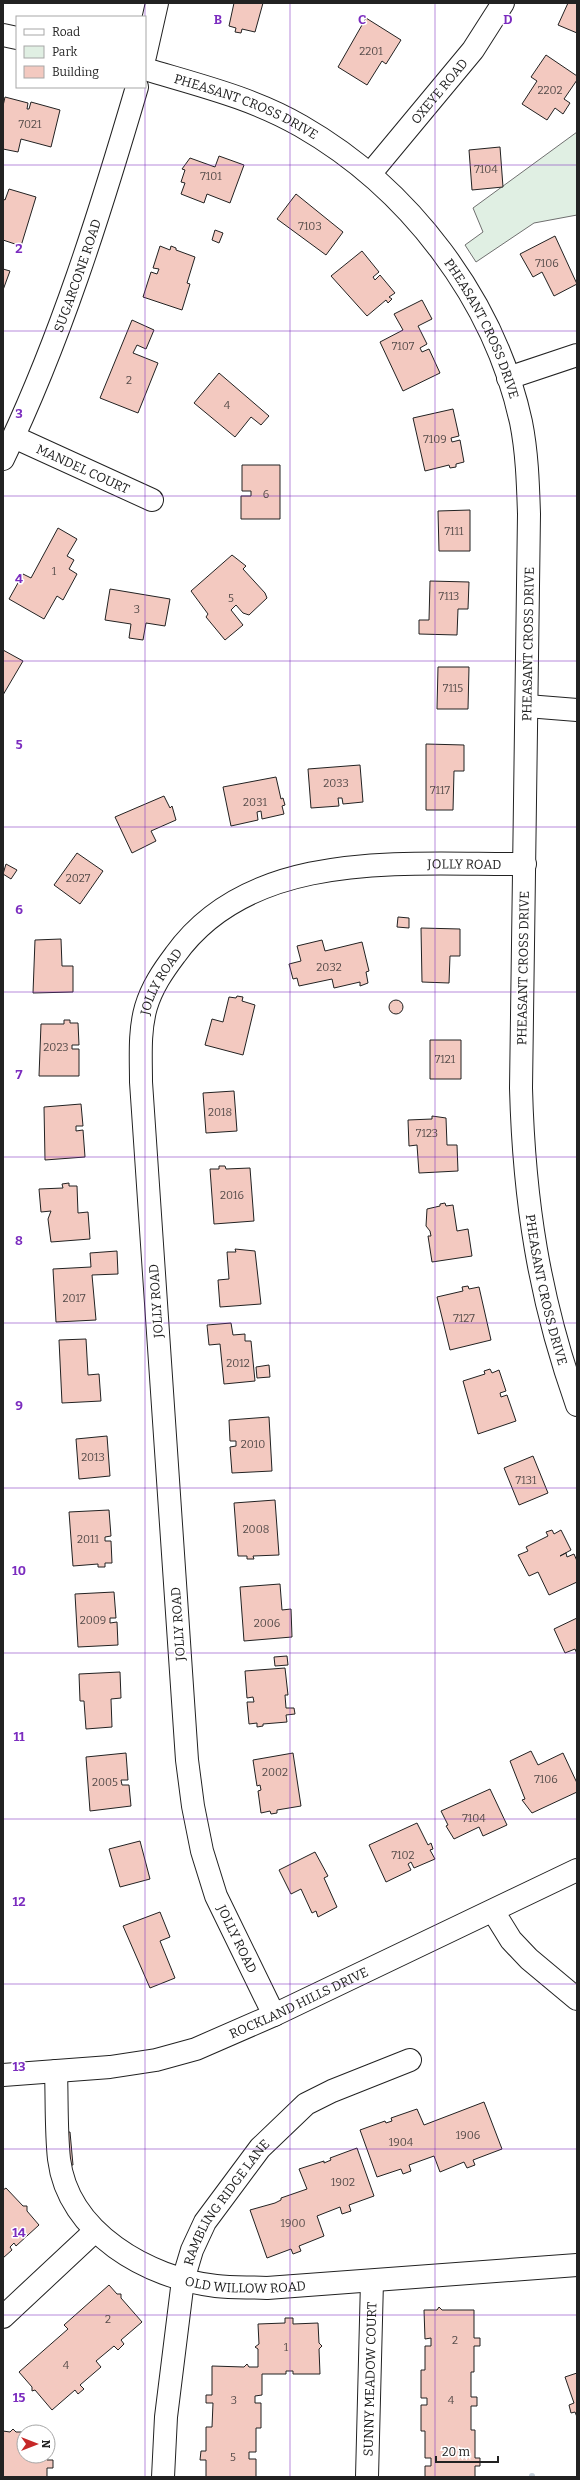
<svg xmlns="http://www.w3.org/2000/svg" width="580" height="2480" font-family="Bitter,serif">
  <style>
    .green { fill: #e0efe3; stroke: #6f6f6f }
    .lines { fill: none; stroke-linecap: round; stroke-linejoin: round }
    .stream { stroke: #c7d3dd; stroke-width: 6 }
    .building { fill: #f3c9c0; stroke: #222 }
    .minor-casing { stroke: #222; stroke-width: 24 }
    .minor { stroke: #fff; stroke-width: 22 }
    .grid { fill: none; stroke: #7b2cbf; stroke-width: 1; stroke-opacity: 0.55 }
    .labels { text-anchor: middle; dominant-baseline: central; stroke-width: 3; stroke-linejoin: round; paint-order: stroke }
    .number-label { font-size: 11px; fill: #564c4a }
    .street-label { font-size: 13px; fill: #222; stroke: #fff }
    .grid-label { font-size: 13px; text-anchor: middle; font-weight: bold; fill: #7b2cbf; stroke: #fff; stroke-width: 3; stroke-linejoin: round; paint-order: stroke }
  </style>
  <rect width="100%" height="100%" fill="#fff"/>
  <path class="green" d="M577,132V215L534,223L476,262L465,245L483,232L473,208Z"/>
  <g class="lines">
    <path class="stream" d="M532,2476V2477"/>
  </g>
  <path class="building" d="M234,3H263L255,32L242,29L241,33L235,32L236,28L229,26Z
    M568,3H577V33L558,25Z
    M366,18L401,40L386,64L382,61L367,85L338,67Z
    M546,55L577,76V80L564,99L570,103L563,114L555,108L547,120L522,104L537,81L531,77Z
    M5,97L28,103L27,109H29L31,102L60,110L51,147L21,139L18,152L3,149V106Z
    M500,147L503,187L472,190L469,150Z
    M219,156L244,165L230,203L207,194L204,203L181,194L185,183L181,182L185,170L182,169L190,158L215,167Z
    M9,189L36,197L21,246L3,240V199L5,200Z
    M296,194L343,232L326,255L277,219Z
    M215,230L223,233L219,243L212,240Z
    M555,236L577,284L554,296L542,272L533,277L520,254Z
    M160,246L170,250L171,246L176,248V250L195,257L187,283L190,284L182,310L143,297L151,272L157,274L159,269L153,268Z
    M362,251L379,272L373,277L375,280L380,275L395,293L389,297L392,299L388,303L386,300L367,316L331,276Z
    M3,269L10,271L3,290Z
    M422,300L432,319L418,326L427,344L420,348L422,352L429,349L440,373L403,391L380,342L403,330L394,314Z
    M132,320L154,330L146,349L137,345L133,353L158,363L138,413L100,398Z
    M219,373L269,416L261,425L251,417L235,437L194,403Z
    M453,409L459,436L451,438L452,442L460,440L464,462L456,464V467L450,468L449,465L425,471L413,418Z
    M242,465H280V519H241V496H251V491H242Z
    M470,510V551H439L438,511Z
    M58,528L77,539L67,556L74,560L69,569L77,574L63,600L57,596L44,619L9,599L23,574L31,578Z
    M232,555L246,566L243,569L265,593L267,598L249,615L243,613L236,605L231,610L243,625L225,640L206,617L208,614L191,591Z
    M430,581L469,582L468,609H458L457,635L419,634V620H429Z
    M110,589L170,599L165,626L146,623L143,640L129,638L131,624L105,620Z
    M3,650L23,661L3,695Z
    M438,667H469L468,709H437Z
    M426,744L464,745V771H454L453,810H426Z
    M360,765L363,802L343,804L342,798H338L339,806L311,808L308,769Z
    M276,777L281,799L283,798L285,805L282,806L284,814L262,819L261,811L257,812L258,820L231,826L223,787Z
    M164,796L170,808L172,806L176,820L151,831L156,841L132,853L115,817Z
    M77,853L103,871L80,904L54,885Z
    M6,864L17,870L11,879L3,874Z
    M398,917L409,918V928L397,927Z
    M421,928L460,929V956H450L449,983L422,982Z
    M61,939L62,966H73V992L33,993L35,940Z
    M322,940L325,951L362,942L369,971L366,972L368,983L360,986V982L334,988L332,979L299,986L297,978L293,979L289,964L301,961L297,946Z
    M237,996L243,997L242,1001L255,1005L243,1055L205,1045L212,1019L223,1022L229,997L236,998Z
    M389 1007a7 7 0 1 1 14 0a7 7 0 1 1-14 0Z
    M64,1020H70V1023H78L79,1045H72V1049H79V1076H39L41,1024H64Z
    M430,1040H461V1079H430Z
    M234,1091L237,1131L206,1133L203,1093Z
    M81,1104L83,1126H76V1131L83,1130L85,1157L45,1160L44,1107Z
    M432,1116L446,1118L447,1145H457L458,1171L419,1173L417,1145L409,1146L408,1120L432,1119Z
    M219,1166H225L226,1169L250,1168L254,1221L214,1224L210,1169H219Z
    M69,1183V1186H77L78,1213L88,1212L90,1239L51,1242L48,1219L51,1211L41,1212L39,1189L63,1188L62,1184Z
    M445,1203L446,1206L453,1205L457,1231L468,1229L472,1256L432,1262L428,1236H431L430,1231L426,1226L427,1209L440,1206V1204Z
    M235,1249L255,1251L261,1304L220,1307L218,1280L229,1279L227,1252H236Z
    M117,1251L118,1274L92,1275L96,1320L56,1322L53,1269L91,1267L90,1253Z
    M468,1286L469,1289L479,1287L491,1340L450,1350L437,1297L463,1291L462,1287Z
    M231,1323L233,1335L245,1334V1341H251L255,1381L224,1384L220,1344L209,1345L207,1325Z
    M86,1339L88,1375L99,1374L101,1401L62,1403L59,1340Z
    M269,1365L270,1377L257,1378L256,1367Z
    M490,1369L492,1373L499,1370L506,1391L500,1393L501,1397L507,1395L516,1421L478,1434L463,1381L485,1374L484,1371Z
    M269,1417L272,1471L232,1473L230,1447L236,1446V1441H230L229,1420Z
    M107,1436L110,1476L79,1479L76,1439Z
    M533,1456L548,1493L519,1505L504,1468Z
    M275,1500L279,1555L253,1556L254,1559H247V1556H238L234,1503Z
    M109,1510L111,1536L105,1537V1541H111L112,1563H105V1567H98V1564L73,1566L69,1512Z
    M552,1530L554,1534L561,1530L571,1550L560,1556L566,1553L567,1557L574,1554L577,1561V1582L549,1595L538,1572L529,1576L518,1555L528,1551L526,1547L548,1536L546,1532Z
    M280,1584L282,1610L291,1609L292,1637L244,1641L240,1587Z
    M114,1592L116,1618H110V1623L117,1622L118,1645L78,1647L75,1594Z
    M577,1618V1654L575,1649L565,1653L554,1629Z
    M287,1656L288,1665L275,1666L274,1657Z
    M285,1668L288,1695H285L286,1708H294L295,1714L286,1715L287,1722L263,1724V1726L257,1727V1723L249,1724L247,1702H254L253,1697L247,1698L245,1671Z
    M120,1672L121,1698L111,1699L112,1727L86,1729L84,1701H80L79,1674Z
    M531,1751L538,1765L563,1753L577,1783V1792L532,1813L522,1800L525,1799L510,1761Z
    M126,1753L128,1780H121L122,1785H129L131,1806L90,1811L86,1757Z
    M293,1753L301,1806L277,1810V1813L271,1814L270,1811L261,1813L258,1791L261,1790L260,1785L257,1786L253,1760Z
    M490,1789L507,1825L483,1836L479,1827L454,1839L446,1826L448,1825L441,1811Z
    M417,1823L428,1845L431,1843L433,1849L430,1850L435,1859L414,1868L411,1862L408,1864L411,1870L386,1882L369,1845Z
    M140,1841L150,1879L120,1887L109,1849Z
    M315,1852L328,1876L324,1878L337,1907L318,1917L316,1911L312,1913L301,1889L291,1894L279,1870Z
    M160,1912L170,1937L160,1941L175,1978L150,1988L123,1926Z
    M484,2102L502,2149L473,2160L475,2165L467,2168L464,2162L440,2172L434,2156L409,2165L411,2171L403,2174L401,2169L377,2177L360,2130L385,2121L386,2123L392,2121L391,2118L417,2109L424,2125Z
    M70,2132L73,2165L63,2166L59,2133Z
    M357,2148L374,2196L349,2205L351,2211L342,2214L340,2207L317,2216L324,2236L299,2246L301,2251L293,2254L291,2249L267,2258L250,2210L275,2203L281,2200V2198L307,2189L299,2169L324,2161V2163L331,2160L330,2158Z
    M6,2188L23,2206H27V2211L39,2225L16,2246L14,2243L10,2247L12,2250L3,2258V2190Z
    M109,2285L117,2294H121V2298L142,2322L121,2340L124,2344L118,2350L114,2346L96,2361L101,2367L80,2385L84,2389L78,2394L75,2390L52,2410L35,2390L32,2391V2387L19,2372L68,2329L64,2325Z
    M439,2307L442,2310H474V2338H480V2346H474V2372H471V2397H477V2406H471V2430H475V2458H480V2466H475V2477H425V2466H431V2458H425V2431H421V2405H427V2398H421V2370H425V2346H431V2338L425,2339L424,2310H437Z
    M285,2318H293V2324L318,2323L319,2343L322,2346L319,2349L320,2374H293V2371H286V2374H262V2395L255,2396V2403H261V2428H256V2452H249V2459H256V2477H206V2460H200L201,2451H206V2427H212L213,2403H206V2395H212V2366L244,2367L247,2364L249,2367H258V2349L255,2347L259,2344L258,2324L285,2323Z
    M577,2373V2417L575,2412L571,2413L569,2405L574,2403L565,2377Z
    M13,2429L16,2432H24V2456H47V2460H53V2468H47V2477H3V2431L10,2432Z"/>
  <g class="lines">
    <g class="minor-casing">
      <g id="minor">
        <path d="M3,35L17,38"/>
        <path d="M145,56L157,3"/>
        <path id="s1" d="M145,69C198,85 253,98 301,126C409,188 494,299 521,422C527,452 528,483 529,514L521,1088C524,1201 539,1298 577,1405"/>
        <path id="s2" d="M370,174L473,50L503,3"/>
        <path d="M508,378L577,355"/>
        <path id="s3" d="M14,437L152,500"/>
        <path id="s4" d="M3,459C60,341 100,213 137,87"/>
        <path d="M527,706L577,710"/>
        <path d="M493,1911L511,1940L529,1959L577,1999"/>
        <path id="s5" d="M274,2015L216,1896L202,1851L193,1806L187,1760L141,1082C141,1058 139,1031 146,1007C152,987 163,971 175,955C252,847 408,865 525,864"/>
        <path id="s6" d="M56,2071C57,2100 56,2131 59,2159C68,2233 148,2278 216,2286C233,2288 250,2287 267,2288L577,2265"/>
        <path id="s7" d="M3,2075L110,2067L156,2060L196,2049L274,2015L577,1870"/>
        <path d="M3,2317L95,2231"/>
        <path id="s8" d="M163,2477L166,2417L183,2280L192,2250L205,2222L260,2148L306,2104L332,2091L410,2060"/>
        <path id="s9" d="M367,2477L372,2281"/>
      </g>
    </g>
    <use href="#minor" class="minor"/>
  </g>
  <path class="grid" d="M145,3V17M290,3V2477M435,3V2477M145,17V87M145,87V2477M3,165H577M3,331H577M3,496H577M3,661H577M3,827H577M3,992H577M3,1157H577M3,1323H577M3,1488H577M3,1653H577M3,1819H577M3,1984H577M3,2149H577M3,2315H577"/>
  <g class="labels">
    <g class="number-label">
      <text x="371" y="51">2201</text>
      <text x="550" y="90">2202</text>
      <text x="30" y="124">7021</text>
      <text x="486" y="169">7104</text>
      <text x="211" y="176">7101</text>
      <text x="310" y="226">7103</text>
      <text x="547" y="263">7106</text>
      <text x="403" y="346">7107</text>
      <text x="129" y="380">2</text>
      <text x="227" y="405">4</text>
      <text x="435" y="439">7109</text>
      <text x="266" y="494">6</text>
      <text x="454" y="531">7111</text>
      <text x="54" y="571">1</text>
      <text x="449" y="596">7113</text>
      <text x="231" y="598">5</text>
      <text x="137" y="609">3</text>
      <text x="453" y="688">7115</text>
      <text x="336" y="783">2033</text>
      <text x="440" y="790">7117</text>
      <text x="255" y="802">2031</text>
      <text x="78" y="878">2027</text>
      <text x="329" y="967">2032</text>
      <text x="56" y="1047">2023</text>
      <text x="445" y="1059">7121</text>
      <text x="220" y="1112">2018</text>
      <text x="427" y="1133">7123</text>
      <text x="232" y="1195">2016</text>
      <text x="74" y="1298">2017</text>
      <text x="464" y="1318">7127</text>
      <text x="238" y="1363">2012</text>
      <text x="253" y="1444">2010</text>
      <text x="93" y="1457">2013</text>
      <text x="526" y="1480">7131</text>
      <text x="256" y="1529">2008</text>
      <text x="88" y="1539">2011</text>
      <text x="93" y="1620">2009</text>
      <text x="267" y="1623">2006</text>
      <text x="275" y="1772">2002</text>
      <text x="546" y="1779">7106</text>
      <text x="105" y="1782">2005</text>
      <text x="474" y="1818">7104</text>
      <text x="403" y="1855">7102</text>
      <text x="468" y="2135">1906</text>
      <text x="401" y="2142">1904</text>
      <text x="343" y="2182">1902</text>
      <text x="293" y="2223">1900</text>
      <text x="108" y="2319">2</text>
      <text x="455" y="2340">2</text>
      <text x="286" y="2347">1</text>
      <text x="66" y="2365">4</text>
      <text x="234" y="2400">3</text>
      <text x="451" y="2400">4</text>
      <text x="233" y="2457">5</text>
    </g>
    <g class="street-label">
      <text stroke="none"><textPath href="#s2" startOffset="108">OXEYE ROAD</textPath></text>
      <text stroke="none"><textPath href="#s1" startOffset="108">PHEASANT CROSS DRIVE</textPath></text>
      <text stroke="none"><textPath href="#s4" startOffset="198">SUGARCONE ROAD</textPath></text>
      <text stroke="none"><textPath href="#s1" startOffset="444">PHEASANT CROSS DRIVE</textPath></text>
      <text stroke="none"><textPath href="#s3" startOffset="76">MANDEL COURT</textPath></text>
      <text transform="translate(528 644) rotate(-89)">PHEASANT CROSS DRIVE</text>
      <text stroke="none"><textPath href="#s5" startOffset="1403">JOLLY ROAD</textPath></text>
      <text transform="translate(523 968) rotate(-89)">PHEASANT CROSS DRIVE</text>
      <text stroke="none"><textPath href="#s5" startOffset="1056">JOLLY ROAD</textPath></text>
      <text stroke="none"><textPath href="#s1" startOffset="1416">PHEASANT CROSS DRIVE</textPath></text>
      <text transform="translate(156 1301) rotate(-94)">JOLLY ROAD</text>
      <text transform="translate(178 1624) rotate(-94)">JOLLY ROAD</text>
      <text transform="translate(237 1939) rotate(64)">JOLLY ROAD</text>
      <text stroke="none"><textPath href="#s7" startOffset="308">ROCKLAND HILLS DRIVE</textPath></text>
      <text stroke="none"><textPath href="#s8" startOffset="288">RAMBLING RIDGE LANE</textPath></text>
      <text stroke="none"><textPath href="#s6" startOffset="334">OLD WILLOW ROAD</textPath></text>
      <text stroke="none"><textPath href="#s9" startOffset="98">SUNNY MEADOW COURT</textPath></text>
    </g>
  </g>
  <g class="grid-label">
    <text x="218" y="24">B</text>
    <text x="362" y="24">C</text>
    <text x="508" y="24">D</text>
    <text x="19" y="253">2</text>
    <text x="19" y="418">3</text>
    <text x="19" y="583">4</text>
    <text x="19" y="749">5</text>
    <text x="19" y="914">6</text>
    <text x="19" y="1079">7</text>
    <text x="19" y="1245">8</text>
    <text x="19" y="1410">9</text>
    <text x="19" y="1575">10</text>
    <text x="19" y="1741">11</text>
    <text x="19" y="1906">12</text>
    <text x="19" y="2071">13</text>
    <text x="19" y="2237">14</text>
    <text x="19" y="2402">15</text>
  </g>
  <rect width="580" height="2480" fill="none" stroke="#222222" stroke-width="8"/>
  <rect x="16" y="16" width="130" height="72" fill="#ffffff" stroke="#a7a7a7"/>
  <rect x="24" y="29" width="20" height="6" fill="#ffffff" stroke="#a7a7a7"/>
  <text x="52" y="36" font-size="12" fill="#222222">Road</text>
  <rect x="24" y="46" width="20" height="12" fill="#e0efe3" stroke="#a7a7a7"/>
  <text x="52" y="56" font-size="12" fill="#222222">Park</text>
  <rect x="24" y="66" width="20" height="12" fill="#f3c9c0" stroke="#a7a7a7"/>
  <text x="52" y="76" font-size="12" fill="#222222">Building</text>
  <g transform="translate(36 2444) rotate(90)"><circle r="19" fill="#ffffff" stroke="#a7a7a7"/>
  <path d="M0-3L7 15L0 10L-7 15Z" fill="#c62828"/>
  <text y="-6" font-size="11" font-weight="bold" text-anchor="middle" fill="#222222">N</text>
  </g>
  <path d="M436 2456v6h62v-6" fill="none" stroke="#222222" stroke-width="2"/>
  <text x="442" y="2456" font-size="12" fill="#222222" stroke="#ffffff" stroke-width="3" paint-order="stroke">20 m</text>
</svg>
